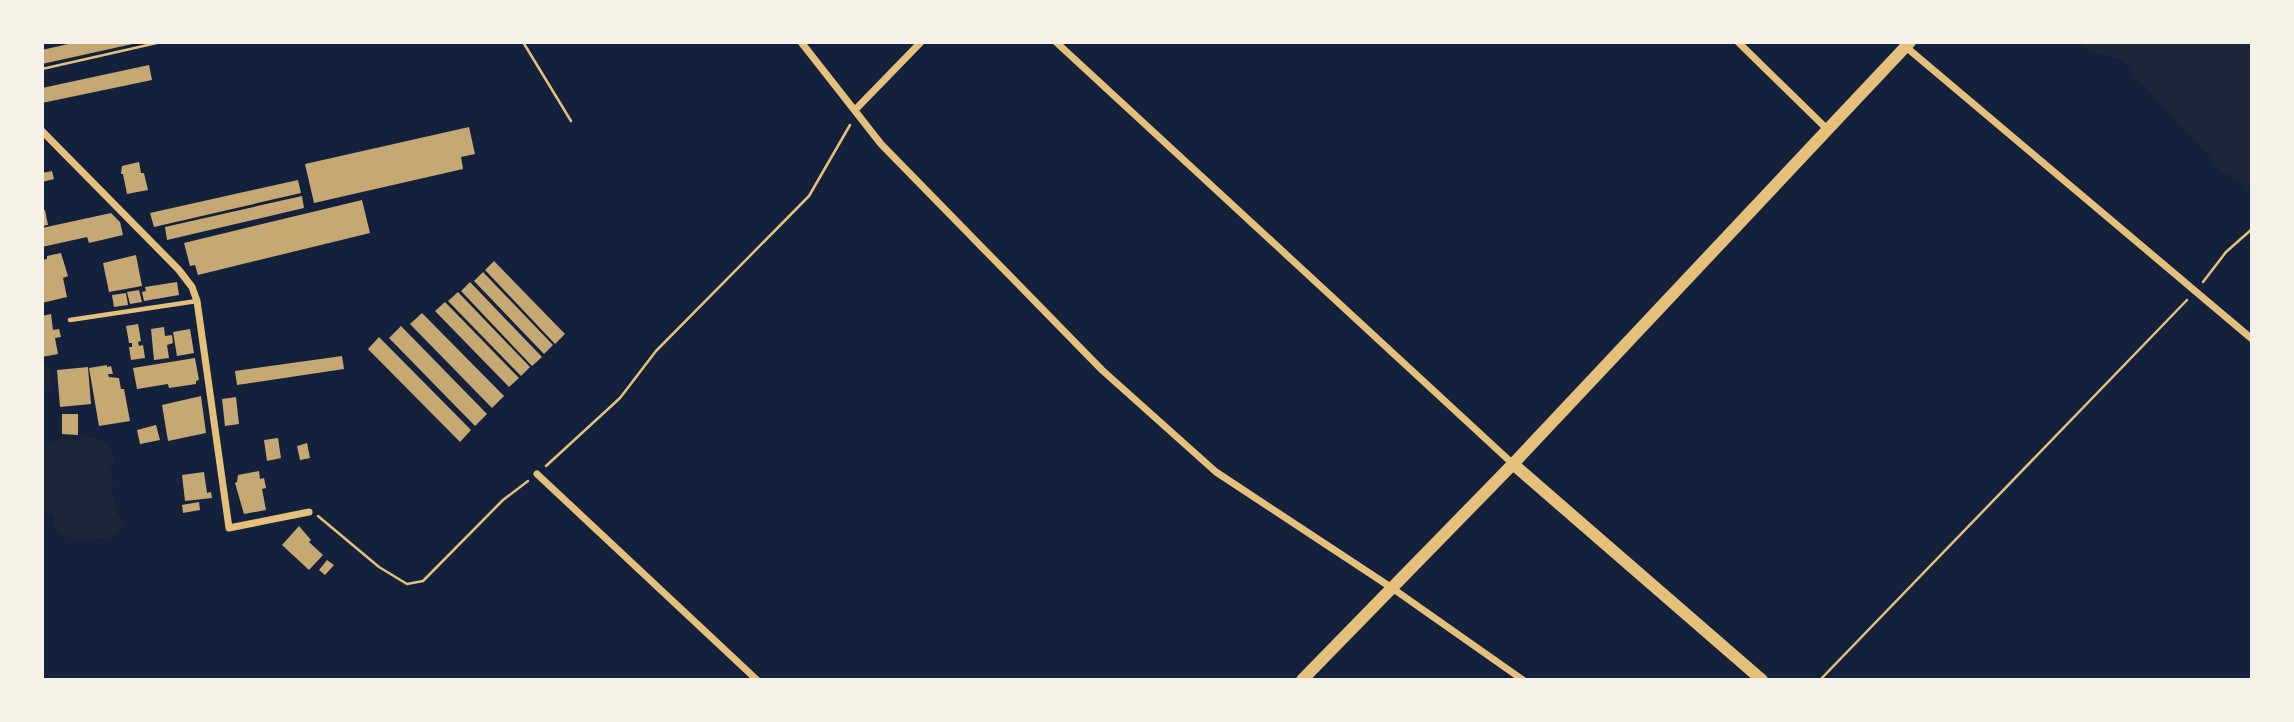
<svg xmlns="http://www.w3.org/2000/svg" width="2294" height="722" font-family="Montserrat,sans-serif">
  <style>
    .green { fill: #1d2539 }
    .building { fill: #c6a872 }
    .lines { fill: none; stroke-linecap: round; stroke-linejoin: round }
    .path { stroke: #e5c07b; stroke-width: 2.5 }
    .service { stroke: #e5c07b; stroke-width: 4.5 }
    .minor { stroke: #e5c07b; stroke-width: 7 }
    .tertiary { stroke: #e5c07b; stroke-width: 12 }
  </style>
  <rect width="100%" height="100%" fill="#14213d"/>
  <path class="green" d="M2076,42H2252V190L2222,171L2120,59L2090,52Z
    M42,362L51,368L50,387L42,394Z
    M42,437L53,442L63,440L77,441L88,437L98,439L108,445L115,459L110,471L113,480L112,495L117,514L125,522L119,532L109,540C97,537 90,541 79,540C71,539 63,535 56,532L53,514H42Z"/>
  <path class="building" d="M77,42H137V43L42,64V50Z
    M149,65L152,80L42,103V88Z
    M469,127L475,154L461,157L463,169L314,203L305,164Z
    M139,162L141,173H144L148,190L127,194L123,174H121L122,166Z
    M52,171L54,179L42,182V173Z
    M298,180L301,193L154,227L150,213Z
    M302,196L304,208L167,240L165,227Z
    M362,200L370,233L198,275L195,265L190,266L184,243Z
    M42,210H45L48,225L42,226Z
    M111,213L120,222L123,235L89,243L87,237L42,247V228Z
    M61,253L68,276L63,278L67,297L42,303V260L47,259V256Z
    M136,255L142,286L109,292L103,263Z
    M494,261L565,334L555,344L485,270Z
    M483,272L553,345L544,354L474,281Z
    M177,282L179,295L144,301L142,292L146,291L145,287Z
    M470,282L542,357L532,366L461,291Z
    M139,290L142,302L130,304L127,292Z
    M458,292L530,367L521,376L448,301Z
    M126,293L128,305L114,307L112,295Z
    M445,302L519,378L509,387L435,311Z
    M422,313L504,396L492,408L410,324Z
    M51,314L53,330L59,329L61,337L55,338L58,354L42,357V316Z
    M138,324L141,341L138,342L139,346L143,345L145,358L131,360L129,347H132V343H129L126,326Z
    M401,326L487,414L475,426L389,338Z
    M164,327L165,336L172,335L173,343L167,345L169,358L154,360L151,329Z
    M190,329L194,353L177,356L173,332Z
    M379,337L471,430L460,442L368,349Z
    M342,356L344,369L237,385L235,371Z
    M195,358L199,380L196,381V384L169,388L168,384L137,389L133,368Z
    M107,365V367L111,366L113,374H108L109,377L119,378L121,389H124L130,421L99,426L89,368Z
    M88,367L91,404L60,407L57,370Z
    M201,396L206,433L168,441L162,405Z
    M236,397L239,424L225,426L222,399Z
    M62,414H78V435L62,434Z
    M156,425L160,440L140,444L137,430Z
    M278,438L281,458L267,461L264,440Z
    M307,443L310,458L300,460L297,446Z
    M259,471L260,479L264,478L266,488L262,489L266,510L244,514L235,483L237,482L238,475Z
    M204,472L207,493L211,492L212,498L185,501L182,475Z
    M199,502L200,510L183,513L182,505Z
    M299,526L311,540L309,542L323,555L309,570L282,545Z
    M327,560L334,565L325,575L319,570Z"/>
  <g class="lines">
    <path class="path" d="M523,42L571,121
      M42,69L161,42
      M2203,282L2226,252L2252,229
      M546,466L620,398L656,351L809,196L850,125
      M318,516L379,567L407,584L423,581L503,500L528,481
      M1820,680L2187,300"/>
    <path class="service" d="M70,320L197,301"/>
    <path class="minor" d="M801,42L881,144L1102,370L1216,472L1392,588L1523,680
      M1056,42L1513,464
      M1738,42L1828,130
      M1906,47L2252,339
      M855,110L921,42
      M42,131L179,270L192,287L197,301L229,528L309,512
      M537,474L757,680"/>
    <path class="tertiary" d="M1513,464L1762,680
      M1302,680L1513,464L1910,42"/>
  </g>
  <rect width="2294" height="722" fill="none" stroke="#f6f1e7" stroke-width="88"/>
</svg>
